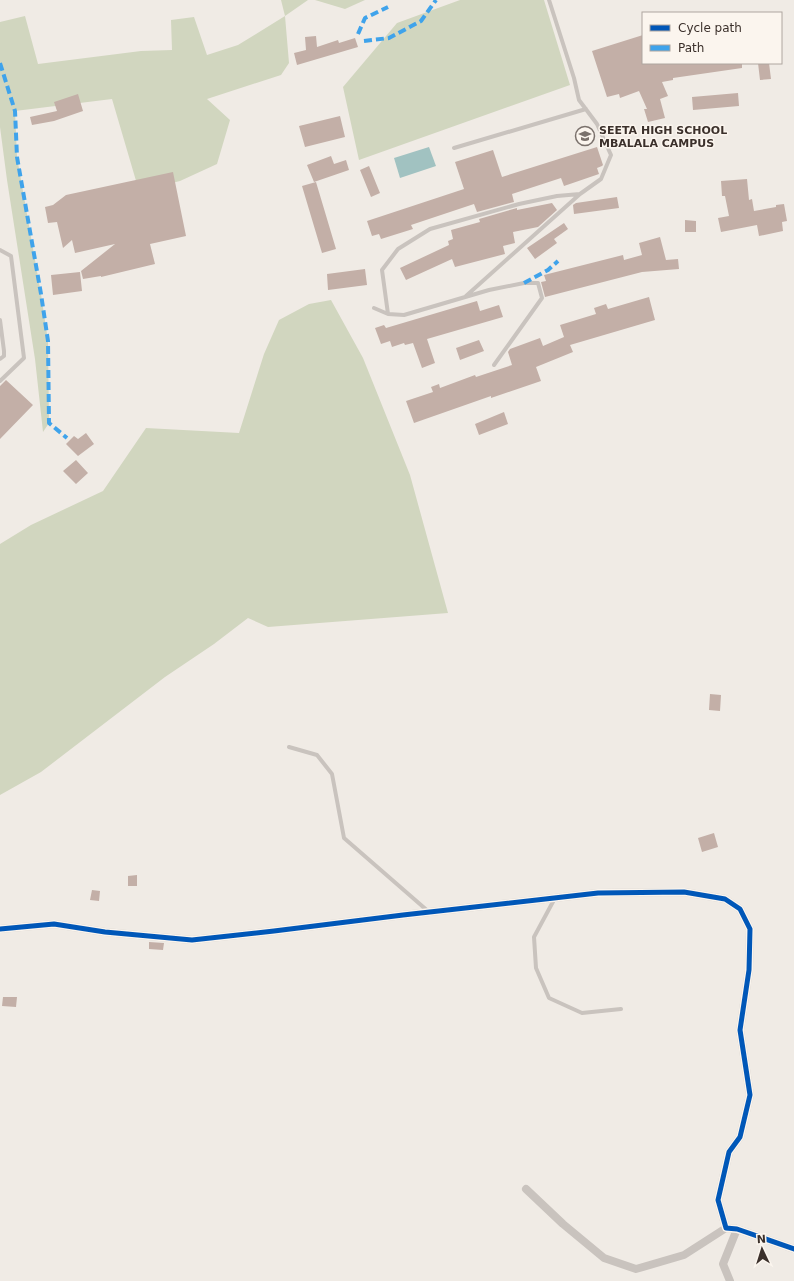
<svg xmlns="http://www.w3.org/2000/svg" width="794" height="1281" font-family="'DejaVu Sans',sans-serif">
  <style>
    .green { fill: #d1d6bf }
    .water { fill: #a1c2c1 }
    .building { fill: #c3afa7 }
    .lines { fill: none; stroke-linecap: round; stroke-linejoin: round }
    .lane { stroke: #c9c3be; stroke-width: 4 }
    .street { stroke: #c9c3be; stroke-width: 8 }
    .quiet { stroke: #3fa3eb; stroke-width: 4; stroke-dasharray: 8 4; stroke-linecap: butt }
    .cycleway-casing { stroke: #fbf5ee; stroke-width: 8 }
    .cycleway { stroke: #0057b8; stroke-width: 5 }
    .labels { text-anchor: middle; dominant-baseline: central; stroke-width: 3; stroke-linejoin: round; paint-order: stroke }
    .poi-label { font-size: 11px; font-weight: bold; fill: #3b302b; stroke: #fbf5ee; text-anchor: start }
  </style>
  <rect width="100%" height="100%" fill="#f0ebe5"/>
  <path class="green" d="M281,0H308L285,16L289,63L281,75L207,99L230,120L217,164L180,181L139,191L112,99L15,111L17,157L41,294L48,341L49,423L43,432L35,359L7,180L0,127V22L25,16L38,64L141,51L172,50L171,20L194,17L207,55L238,45L285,16Z
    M315,0H365L345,9Z
    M460,0H544L570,85L359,160L343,87L397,23Z
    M331,300L363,358L410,475L448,613L268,627L248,618L214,644L165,677L41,772L0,795V544L31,525L103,491L146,428L239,433L264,354L279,320L309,304Z"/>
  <path class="water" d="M429,147L436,166L400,178L394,158Z"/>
  <path class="building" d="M643,35V63H742V68L673,78V80L662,82L668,96L660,99L665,118L648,122L644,109H647L639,91L620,98L619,94L607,97L592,51Z
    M316,36L317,47L338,40L339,43L355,38L358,47L297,65L294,53L306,50L305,37Z
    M758,63H769L771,79L760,80Z
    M738,93L739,106L693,110L692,97Z
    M78,94L83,111L54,121L32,125L30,117L57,111L54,102Z
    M340,116L345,137L305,147L299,126Z
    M597,147L603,165L602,166L597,168L599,174L564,186L561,178L512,194L514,202L477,212L474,204L411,225L413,229L381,239L379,234L372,236L367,221L464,189L455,162L493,150L502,177Z
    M331,156L334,164L346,160L349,170L314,182L307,165Z
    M369,166L380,193L371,197L360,170Z
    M173,172L186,236L150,244L155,264L101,277V276L83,279L81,271L115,244L75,253L72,240L63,248L57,222L48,223L45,207L53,205L66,195Z
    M747,179L749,200L752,199L754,211L776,207V205L784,204L787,221L782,222L783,231L759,236L757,225L721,232L718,218L729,216L725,196H722L721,181Z
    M316,182L336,249L322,253L302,186Z
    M617,197L619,208L574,214L573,205L576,203Z
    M552,203L557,210L538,227L513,232L515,243L503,246L505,254L455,267L452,259L406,280L400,268L449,245L448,241L453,239L451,230L480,222L479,219L517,208V210Z
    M685,220L696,221V232H685Z
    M564,223L568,229L554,239L557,243L535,259L527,248Z
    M660,237L666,260L678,259L679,269L642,272L545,297L541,282L546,281L544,275L623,255L624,260L642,255L639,243Z
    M365,269L367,285L328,290L327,274Z
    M80,272L82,291L53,295L51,275Z
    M649,297L655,320L570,345L573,352L536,367L541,381L491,398V396L414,423L406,401L433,392L431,387L439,384L440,388L475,375L476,377L512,365L508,352L510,349L540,338L543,346L564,337L560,325L596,314L594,308L606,304L608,309Z
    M477,301L480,311L499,305L503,317L427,339L435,363L422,368L413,343L405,345L404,343L392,347L390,341L381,344L375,328L384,325L386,328Z
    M479,340L484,351L460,360L456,348Z
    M6,380L33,405L0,439V386Z
    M504,412L508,424L479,435L475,424Z
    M86,433L94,444L78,456L66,444L74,436L78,439Z
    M76,460L88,473L76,484L63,471Z
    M710,694L721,695L720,711L709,710Z
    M714,833L718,847L702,852L698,838Z
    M137,875V886H128V876Z
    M92,890L100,891L99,901L90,900Z
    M149,942L164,943L163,950L149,949Z
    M3,997H17L16,1007L2,1006Z"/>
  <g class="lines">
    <path class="lane" d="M454,148L586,109
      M0,250L11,256L24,358L0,381
      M466,296L580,194L601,179L611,155L597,124L579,100L574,78L549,0
      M374,308L388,314
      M0,320L4,351V356L0,359
      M494,365L542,298L538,283H524L489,290L404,315L388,314L382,270L398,249L430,229L519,204L557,196L580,194
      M289,747L317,755L332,774L344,838L429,912
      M555,898L534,937L536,968L549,998L582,1013L621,1009"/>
    <path class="street" d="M0,929L54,924L105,932L192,940L274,931L403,915L598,893L684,892L725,899L740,909L750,929L749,970L740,1030L750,1095L740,1137L729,1152L718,1200L726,1228L737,1229L794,1249
      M526,1189L563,1224L604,1258L636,1269L684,1255L726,1228
      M730,1281L723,1264L737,1229"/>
    <path class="quiet" d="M358,34L365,18L388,7
      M364,41L389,38L421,21L436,0
      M0,63L15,111L17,157L41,294L48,341L49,423L67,438
      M524,283L548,270L558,261"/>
    <g class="cycleway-casing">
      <path id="cycleway" d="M0,929L54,924L105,932L192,940L274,931L403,915L598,893L684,892L725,899L740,909L750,929L749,970L740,1030L750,1095L740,1137L729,1152L718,1200L726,1228L737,1229L794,1249"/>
    </g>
    <use href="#cycleway" class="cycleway"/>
  </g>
  <defs>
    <g id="school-ring" transform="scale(1)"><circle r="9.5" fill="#fbf5ee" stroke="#7a716c" stroke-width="1.5"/><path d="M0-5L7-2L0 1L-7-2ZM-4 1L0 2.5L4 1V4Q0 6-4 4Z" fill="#7a716c"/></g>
  </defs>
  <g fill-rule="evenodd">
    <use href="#school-ring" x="585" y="136"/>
  </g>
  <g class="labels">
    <g class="poi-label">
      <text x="599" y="130">SEETA HIGH SCHOOL<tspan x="599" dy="13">MBALALA CAMPUS</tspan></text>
    </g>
  </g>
  <rect x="642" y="12" width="140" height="52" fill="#fbf5ee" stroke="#aea6a0"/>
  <rect x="650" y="25" width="20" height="6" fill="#0057b8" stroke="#aea6a0"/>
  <text x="678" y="32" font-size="12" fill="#3b302b">Cycle path</text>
  <rect x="650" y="45" width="20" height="6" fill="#3fa3eb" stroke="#aea6a0"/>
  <text x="678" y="52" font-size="12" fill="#3b302b">Path</text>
  <g transform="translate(762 1249) rotate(356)" stroke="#fbf5ee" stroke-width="3" paint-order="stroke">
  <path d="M0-3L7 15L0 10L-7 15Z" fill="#3b302b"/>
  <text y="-6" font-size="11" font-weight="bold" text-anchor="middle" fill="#3b302b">N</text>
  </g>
</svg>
